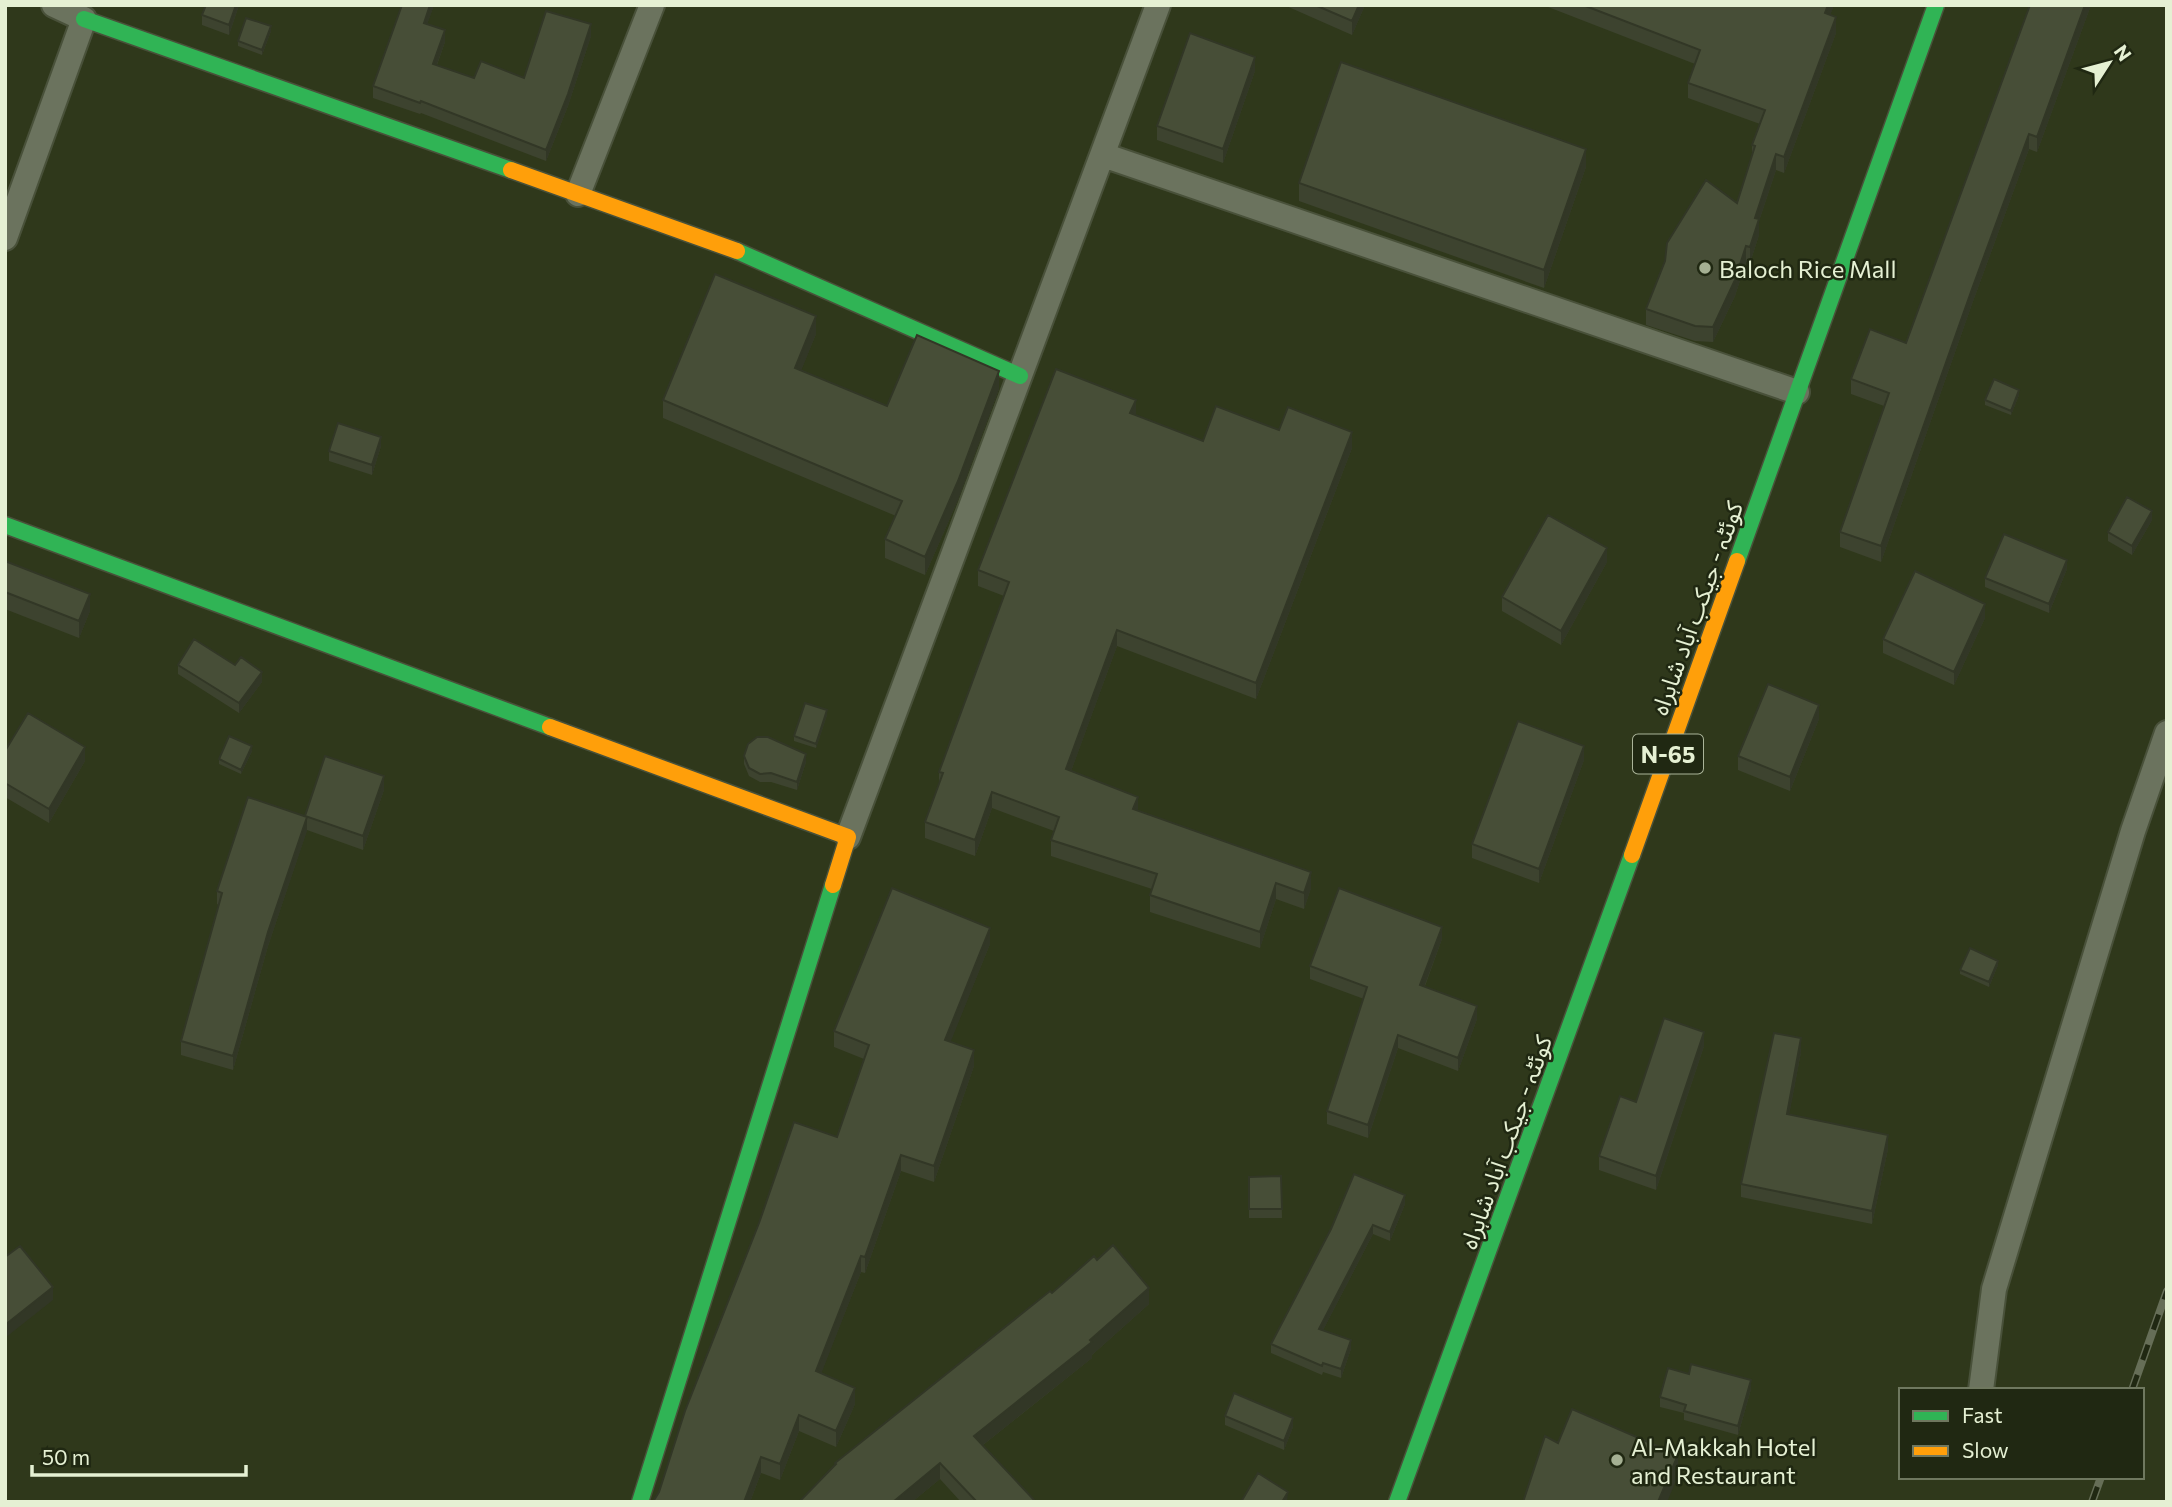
<svg xmlns="http://www.w3.org/2000/svg" width="2172" height="1507" font-family="Commissioner,'Noto Sans Arabic',sans-serif">
  <style>
    .lines { fill: none; stroke-linecap: round; stroke-linejoin: round }
    .street-casing { stroke: #49513a; stroke-width: 28 }
    .fast-casing { stroke: #49513a; stroke-width: 19 }
    .slow-casing { stroke: #49513a; stroke-width: 19 }
    .street { stroke: #6b735e; stroke-width: 24 }
    .fast { stroke: #30b455; stroke-width: 16 }
    .slow { stroke: #ff9f0a; stroke-width: 16 }
    .rail-casing { stroke: #666e57; stroke-width: 8 }
    .rail { stroke: #202812; stroke-width: 5; stroke-dasharray: 16; stroke-linecap: butt }
    .wall { fill: #3d432f }
    .shaded-wall { fill: #323726 }
    .building { fill: #474e37; stroke: #323726; stroke-width: 2 }
    .poi-dot { fill: #a5b093; stroke: #202812; stroke-width: 2.5 }
    .labels { text-anchor: middle; dominant-baseline: central; stroke-width: 5; stroke-linejoin: round; paint-order: stroke }
    .shield { fill: #202812; stroke: #aab499; stroke-width: 2 }
    .shield-label { font-size: 23px; font-weight: bold; fill: #e5f0d3 }
    .poi-label { font-size: 24px; fill: #e5f0d3; stroke: #202812; text-anchor: start }
    .street-label { font-size: 24px; fill: #e5f0d3; stroke: #202812 }
  </style>
  <rect width="100%" height="100%" fill="#2f381b"/>
  <g class="lines">
    <g class="street-casing">
      <path id="street" d="M1103,155L1797,392
        M578,194L652,5
        M5,238L84,19L54,5
        M848,837L1158,5
        M1981,1390L1994,1289L2133,831L2167,733"/>
    </g>
    <g class="fast-casing">
      <path id="fast" d="M84,19L511,170
        M737,251L1020,376
        M5,525L550,727
        M1737,561L1936,5
        M640,1502L833,885
        M1397,1502L1632,855"/>
    </g>
    <g class="slow-casing">
      <path id="slow" d="M511,170L737,251
        M550,727L848,837L833,885
        M1632,855L1737,561"/>
    </g>
    <use href="#street" class="street"/>
    <use href="#fast" class="fast"/>
    <use href="#slow" class="slow"/>
    <g class="rail-casing">
      <path id="rail" d="M2132,1390L2167,1291
        M2092,1502L2101,1477"/>
    </g>
    <use href="#rail" class="rail"/>
  </g>
  <path class="wall" d="M206,5H239L229,35L202,25V15Z
    M402,5H434L427,24L445,42L437,65L474,78H524L591,36L568,106L546,161L421,113L420,114L373,98V86Z
    M1284,5H1365L1352,35Z
    M1543,5H1834L1830,15L1836,33L1784,173L1776,170L1759,221V235L1750,263L1746,262L1735,296L1713,342L1695,341L1646,325V309L1737,203L1752,154V145L1760,124L1688,98V83L1695,64Z
    M2030,5H2091L2037,152L2029,149L1972,304L1881,562L1840,547V532L1884,406L1851,394V379L1906,343Z
    M271,31L262,55L238,46V41Z
    M1255,71L1223,163L1157,140V126Z
    M1586,167L1544,288L1299,201V183Z
    M816,334L801,370L887,406L999,389L958,500L925,575L885,558V539L896,516L663,418V400Z
    M2019,395L2011,415L1985,405V400Z
    M1136,415L1203,441L1279,430L1352,448L1256,699L1117,646L1071,771L1138,811L1311,888L1304,909L1276,899L1260,948L1150,912V895L1152,889L1051,856V840L1054,831L992,808L975,856L925,838V822L939,783V772L1004,596L978,586V570Z
    M381,446L372,475L329,461V451Z
    M2152,520L2132,555L2108,541V532Z
    M5,561L90,611L79,638L5,609Z
    M1607,562L1561,645L1502,611V597Z
    M2067,569L2049,613L1985,587V578Z
    M1985,618L1954,685L1883,653V639Z
    M178,665L262,682L239,713L178,674Z
    M827,715L816,748L794,741V736Z
    M1819,719L1790,791L1738,770V756Z
    M5,751L85,761L49,823L5,797Z
    M252,751L241,774L219,764V759Z
    M325,756L384,790L363,850L307,830L268,946L233,1070L181,1055V1041L219,905L217,904V891L305,817Z
    M744,756L806,762L797,790L771,782H760L749,776L744,764Z
    M1584,760L1539,883L1472,858V844Z
    M1442,939L1425,986L1477,1019L1458,1071L1398,1048L1368,1138L1327,1124V1111L1364,999L1310,979V966Z
    M990,944L950,1042L974,1066L934,1182L901,1171L865,1273L861,1272L821,1373L855,1404L836,1447L799,1431L780,1480L761,1473L750,1502H652L654,1500L659,1492L837,1137L864,1059L834,1047V1031Z
    M1998,965L1989,987L1960,974V970Z
    M1704,1046L1656,1190L1599,1170V1156L1636,1102Z
    M1801,1052L1789,1114L1888,1149L1872,1224L1741,1197V1184Z
    M1281,1176L1282,1218H1249V1177Z
    M1405,1204L1390,1241L1373,1234L1323,1330L1351,1349L1341,1378L1323,1372L1322,1375L1271,1353V1344L1331,1229Z
    M1097,1260L1149,1304L1092,1355V1358L983,1445L1036,1502H961L940,1479L912,1502H799L835,1465V1463L1052,1293Z
    M1751,1389L1738,1435L1684,1420V1413L1660,1407V1397Z
    M1225,1416L1293,1427L1284,1450L1225,1425Z"/>
  <path class="shaded-wall" d="M236,5H239L229,35V25Z
    M430,5H434L424,34V23Z
    M1359,5H1365L1352,35V21Z
    M1828,5H1834L1825,29V13Z
    M2085,5H2091L2037,152V137Z
    M1836,17V33L1784,173V157Z
    M591,24V36L568,106L546,161V150Z
    M271,26V31L262,55V50Z
    M445,30V42L433,75V64Z
    M1255,57V71L1223,163V149Z
    M2029,134V149L1972,304L1881,562V546L1972,289Z
    M1586,149V167L1544,288V270Z
    M1776,154V170L1759,221V235L1750,263V247L1755,218Z
    M1746,246V262L1735,296L1713,342V327Z
    M816,316V334L795,386V368Z
    M999,371V389L958,500L925,575V557Z
    M2019,390V395L2011,415V411Z
    M1136,400V416L1130,413Z
    M1352,432V448L1256,699V683Z
    M381,437V446L372,475V465Z
    M2152,511V520L2132,555V546Z
    M1607,548V562L1561,645V631Z
    M2067,560V569L2049,613V604Z
    M90,594V611L79,638V621Z
    M1985,604V618L1954,685V672Z
    M1117,630V646L1066,785V769Z
    M262,672V682L239,713V703Z
    M1819,705V719L1790,791V777Z
    M827,710V715L816,748V744Z
    M252,746V751L241,774V770Z
    M1584,746V760L1539,883V869Z
    M85,747V761L49,823V809Z
    M806,754V762L797,790V782Z
    M384,776V790L363,850V836Z
    M992,792V808L975,856V840Z
    M1138,797V814L1133,809Z
    M307,817V831L268,946L233,1070V1056L268,932Z
    M1311,872V888L1304,909V893Z
    M1276,883V899L1260,948V932Z
    M1442,927V939L1420,998V985Z
    M990,928V944L945,1056V1040Z
    M1998,961V965L1989,987V982Z
    M1477,1006V1019L1458,1071V1058Z
    M1704,1032V1046L1656,1190V1176Z
    M1398,1035V1048L1368,1138V1125Z
    M1801,1038V1052L1787,1127V1114Z
    M974,1050V1066L934,1182V1166Z
    M1888,1135V1149L1872,1224V1211Z
    M901,1155V1171L865,1273V1257Z
    M1405,1195V1204L1390,1241V1232Z
    M1373,1225V1234L1319,1338V1329Z
    M861,1256V1272L816,1387V1371Z
    M53,1287V1300L5,1338V1325Z
    M1149,1288V1304L1092,1355V1358L974,1452V1436L1090,1340Z
    M1351,1340V1349L1341,1378V1369Z
    M1751,1380V1389L1738,1435V1426Z
    M855,1388V1404L836,1447V1431Z
    M799,1415V1431L780,1480V1464Z
    M1293,1418V1427L1284,1450V1441Z
    M1678,1455V1476L1667,1502H1658Z
    M761,1457V1473L750,1502H744Z
    M940,1463V1479L912,1502H893Z
    M1288,1492L1287,1502H1282Z"/>
  <path class="building" d="M206,5H236L229,25L202,15Z
    M402,5H430L424,23L445,30L433,64L474,78L481,61L524,78L546,11L591,24L568,94L546,150L421,101L420,103L373,86Z
    M1315,5H1359L1352,21Z
    M1583,5H1828L1825,13L1836,17L1784,157L1776,154L1755,218L1759,219L1750,247L1746,246L1735,280L1713,327L1695,326L1646,309L1665,261L1667,243L1706,180L1737,203L1755,146L1752,145L1765,110L1688,83L1700,50Z
    M2030,5H2085L2037,137L2029,134L1972,289L1881,546L1840,532L1889,393L1851,379L1870,329L1906,343Z
    M246,18L271,26L262,50L238,41Z
    M1190,33L1255,57L1223,149L1157,126Z
    M1341,62L1586,149L1544,270L1299,183Z
    M715,274L816,316L795,368L887,406L917,335L999,371L958,481L925,557L885,539L902,501L663,400Z
    M1056,369L1136,400L1130,413L1203,441L1216,406L1279,430L1288,407L1352,432L1256,683L1117,630L1066,769L1138,797L1133,809L1311,872L1304,893L1276,883L1260,932L1150,895L1157,874L1051,840L1059,817L992,792L975,840L925,822L943,773L939,772L1009,582L978,570Z
    M1994,379L2019,390L2011,411L1985,400Z
    M338,423L381,437L372,465L329,451Z
    M2127,497L2152,511L2132,546L2108,532Z
    M1548,515L1607,548L1561,631L1502,597Z
    M2004,534L2067,560L2049,604L1985,578Z
    M5,561L90,594L79,621L5,592Z
    M1915,571L1985,604L1954,672L1883,639Z
    M194,639L235,665L241,657L262,672L239,703L178,665Z
    M1768,684L1819,705L1790,777L1738,756Z
    M805,703L827,710L816,744L794,736Z
    M28,713L85,747L49,809L5,783V751Z
    M1518,721L1584,746L1539,869L1472,844Z
    M229,736L252,746L241,770L219,759Z
    M757,737H768L806,754L797,782L771,773L760,774L749,768L744,756L748,744Z
    M325,756L384,776L363,836L305,816Z
    M248,797L307,817L268,932L233,1056L181,1041L222,893L217,891Z
    M892,888L990,928L945,1040L974,1050L934,1166L901,1155L865,1257L861,1256L816,1371L855,1388L836,1431L799,1415L780,1464L761,1457L744,1502H652L654,1500L659,1492L685,1411L759,1223L794,1122L837,1137L869,1045L834,1031Z
    M1339,888L1442,927L1420,985L1477,1006L1458,1058L1398,1035L1368,1125L1327,1111L1367,987L1310,966Z
    M1970,948L1998,961L1989,982L1960,970Z
    M1664,1018L1704,1032L1656,1176L1599,1156L1620,1096L1636,1102Z
    M1774,1033L1801,1038L1787,1114L1888,1135L1872,1211L1741,1184Z
    M1354,1174L1405,1195L1390,1232L1373,1225L1319,1329L1351,1340L1341,1369L1323,1363L1322,1366L1271,1344L1331,1229Z
    M1281,1176L1282,1209H1249V1177Z
    M1113,1245L1149,1288L1090,1340L1092,1342L974,1436L1036,1502H977L940,1463L893,1502H799L836,1464L835,1463L1050,1291L1052,1293L1094,1256L1097,1260Z
    M20,1246L53,1287L5,1325V1257Z
    M1691,1364L1751,1380L1738,1426L1684,1411L1686,1405L1660,1397L1668,1368L1689,1374Z
    M1234,1393L1293,1418L1284,1441L1225,1416Z
    M1572,1409L1678,1455L1658,1502H1523L1545,1436L1558,1443Z
    M1258,1473L1288,1492L1282,1502H1241Z"/>
  <g class="poi-dot">
    <circle cx="1705" cy="268" r="7"/>
    <circle cx="1617" cy="1460" r="7"/>
  </g>
  <g class="labels">
    <rect class="shield" x="1633" y="734.5" width="70" height="39" rx="5"/>
    <g class="shield-label">
      <text x="1668" y="754">N-65</text>
    </g>
    <g class="poi-label">
      <text x="1719" y="268">Baloch Rice Mall</text>
      <text x="1631" y="1446">Al-Makkah Hotel<tspan x="1631" dy="28">and Restaurant</tspan></text>
    </g>
    <g class="street-label">
      <text transform="translate(1696 608) rotate(-70)">کوئٹہ - جیکب آباد شاہراہ</text>
      <text transform="translate(1505 1142) rotate(-70)">کوئٹہ - جیکب آباد شاہراہ</text>
    </g>
  </g>
  <rect width="2172" height="1507" fill="none" stroke="#e5f0d3" stroke-width="14"/>
  <rect x="1899" y="1388" width="245" height="91" fill="#202812" stroke="#6f785f" stroke-width="2"/>
  <rect x="1913" y="1411" width="35" height="10" fill="#30b455" stroke="#6f785f" stroke-width="2"/>
  <text x="1962" y="1423" font-size="21" fill="#e5f0d3">Fast</text>
  <rect x="1913" y="1446" width="35" height="10" fill="#ff9f0a" stroke="#6f785f" stroke-width="2"/>
  <text x="1962" y="1458" font-size="21" fill="#e5f0d3">Slow</text>
  <g transform="translate(2109 63) rotate(54)" stroke="#202812" stroke-width="5" paint-order="stroke">
  <path d="M0-5L12 26L0 18L-12 26Z" fill="#e5f0d3"/>
  <text y="-10" font-size="19" font-weight="bold" text-anchor="middle" fill="#e5f0d3">N</text>
  </g>
  <path d="M32 1465v10h214v-10" fill="none" stroke="#e5f0d3" stroke-width="3.5"/>
  <text x="42" y="1465" font-size="21" fill="#e5f0d3" stroke="#202812" stroke-width="5" paint-order="stroke">50 m</text>
</svg>
